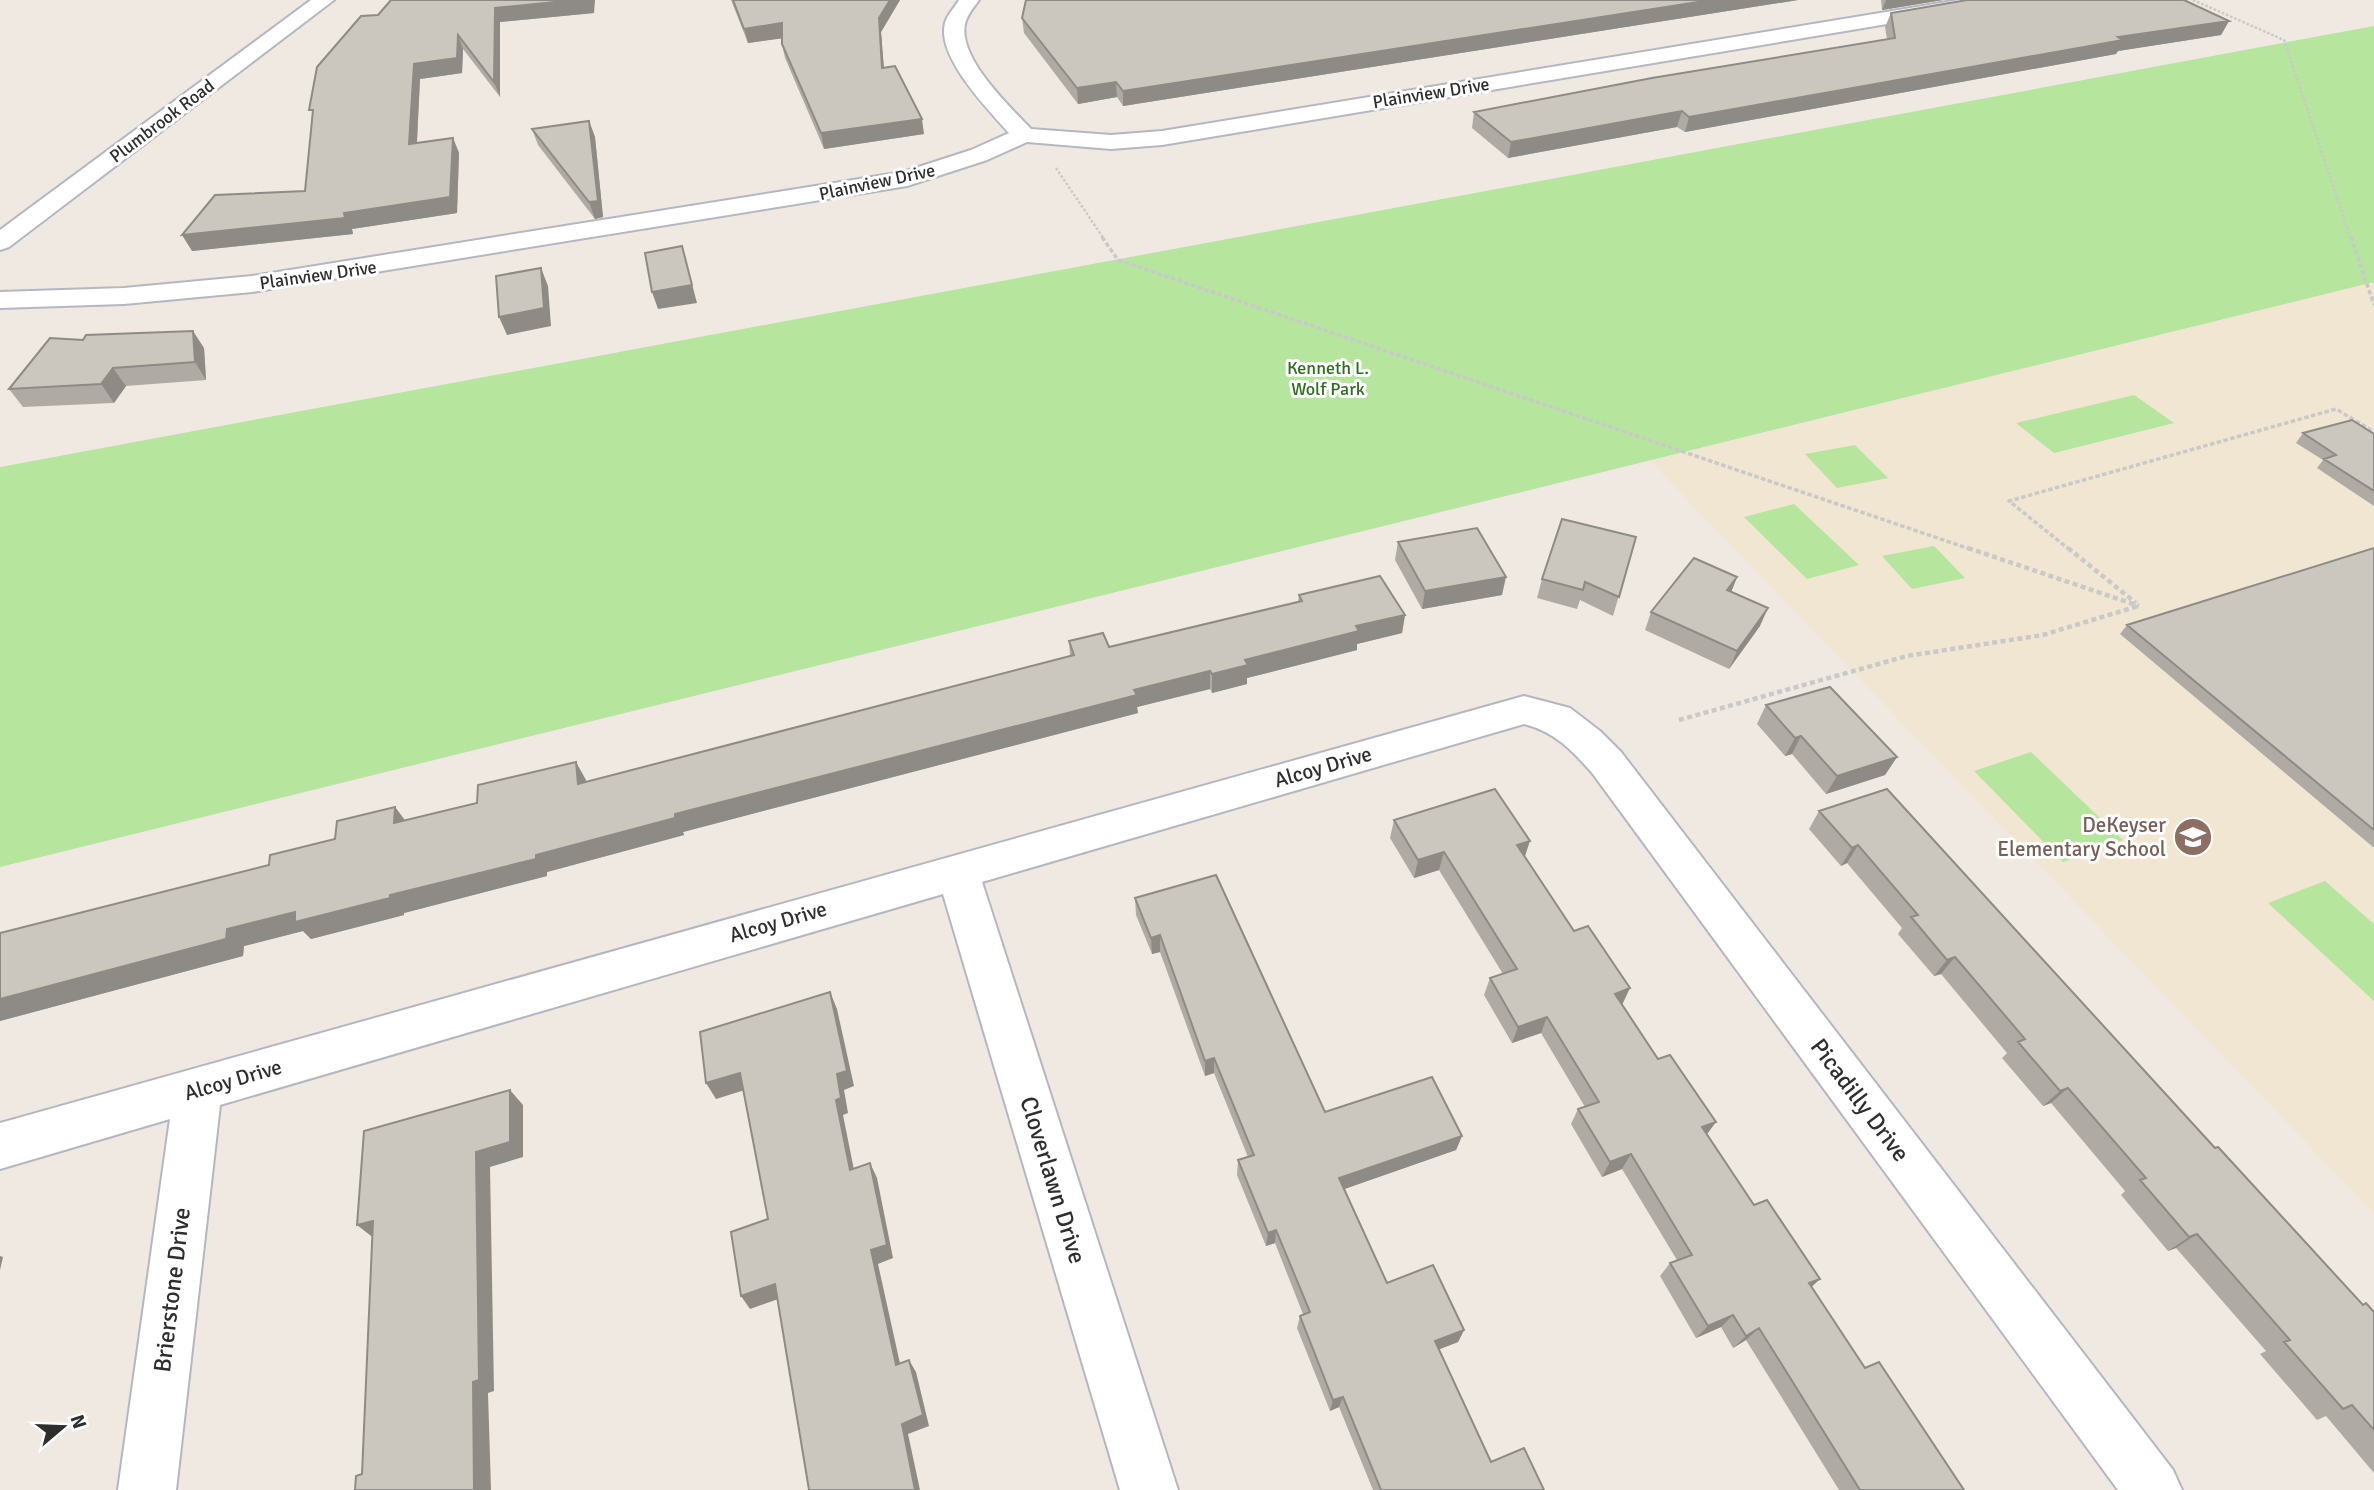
<svg xmlns="http://www.w3.org/2000/svg" width="2374" height="1490" font-family="Signika,sans-serif">
  <style>
    .education { fill: #f0e6d1 }
    .green { fill: #b6e59e }
    .lines { fill: none; stroke-linecap: round; stroke-linejoin: round }
    .minor-casing { stroke: #b4b7c1; stroke-width: 4 }
    .tertiary-casing { stroke: #b4b7c1; stroke-width: 4 }
    .path-far2 { stroke: #c9c9c9; stroke-width: 2.5; stroke-dasharray: 2.5 2; stroke-linecap: butt }
    .path-far1 { stroke: #c9c9c9; stroke-width: 3.5; stroke-dasharray: 4.5 2.5; stroke-linecap: butt }
    .path { stroke: #c9c9c9; stroke-width: 4.5; stroke-dasharray: 5 3.5; stroke-linecap: butt }
    .minor { fill: #fff; fill-rule: evenodd }
    .tertiary { fill: #fff; fill-rule: evenodd }
    .wall { fill: #afaba4 }
    .shaded-wall { fill: #8e8b86 }
    .building { fill: #cbc7bf; stroke: #8e8b86; stroke-width: 2 }
    .labels { text-anchor: middle; dominant-baseline: central; stroke-width: 6; stroke-linejoin: round; paint-order: stroke }
    .far-street-label { font-size: 18px; fill: #2e2e2e; stroke: #fff }
    .far-park-label { font-size: 18px; fill: #2c6e1b; stroke: #fff }
    .street-label { font-size: 21px; fill: #2e2e2e; stroke: #fff }
    .education-label { font-size: 21px; fill: #785e54; stroke: #fff; text-anchor: end }
    .near-street-label { font-size: 24px; fill: #2e2e2e; stroke: #fff }
  </style>
  <rect width="100%" height="100%" fill="#efe9e1"/>
  <path class="education" d="M2374,282V1213L1650,461Z"/>
  <path class="green" d="M2374,26V282L0,867V467Z
    M2134,395L2174,423L2054,453L2016,423Z
    M1855,445L1888,478L1837,488L1805,454Z
    M1794,504L1859,565L1807,579L1744,517Z
    M1934,546L1965,578L1912,589L1882,556Z
    M2031,752L2123,840L2063,862L1974,771Z
    M2325,881L2374,924V1001L2268,903Z"/>
  <g class="lines">
    <g class="minor-casing">
      <path id="minor" d="M959,0H979C974,7 967,15 965,24C958,58 1009,106 1031,129L1111,135L1162,131L1959,0H2005L1995,6L1162,145L1111,149L1027,142L987,160L907,186L252,292L124,304L0,308V292L124,288L252,276L903,172L971,150L1009,133C989,110 936,57 945,23C947,15 955,7 959,0Z
        M1524,696L1570,708L1600,731L1621,752L2173,1470L2182,1490H2118L1593,774C1572,750 1555,732 1524,724L982,882L1178,1490H1120L943,894L220,1105L176,1490H118L170,1119L0,1169V1123Z"/>
    </g>
    <g class="tertiary-casing">
      <path id="tertiary" d="M311,0H334L9,247L0,250V230Z"/>
    </g>
    <path class="path-far2" d="M2193,0L2284,40L2351,239
      M1056,168L1104,239"/>
    <path class="path-far1" d="M1102,237L1118,260L1973,550
      M2351,237L2374,305
      M2070,550L2009,501L2336,409L2374,432"/>
    <path class="path" d="M1968,548L2139,606
      M2068,548L2136,603
      M1679,720L1907,656L2043,635L2138,606"/>
    <use href="#minor" class="minor"/>
    <use href="#tertiary" class="tertiary"/>
  </g>
  <path class="wall" d="M731,0H900L881,32L884,68L924,134L824,149L785,58L782,44V38L748,43Z
    M1026,0H1798L1123,106L1117,97L1078,104L1024,33L1022,18Z
    M1881,0H1943L1882,10Z
    M594,13L500,22V97L463,49L462,73L420,79L417,143L453,138L459,153L457,213L352,229L353,234L192,251L305,191L361,16Z
    M1891,13L2229,21L2221,35L2118,51L2116,54L1685,132L1677,127L1508,158L1472,128L1474,112L1887,39L1885,27Z
    M589,121L595,137L603,217L595,219L538,145L532,129Z
    M204,348L206,380L126,386L114,403L23,407L9,389Z
    M2303,433L2374,434V506L2317,468L2323,460L2296,443Z
    M1636,537L1613,616L1580,600L1577,609L1537,598L1542,579Z
    M1398,542L1502,595L1422,609L1395,560Z
    M2374,548V847H2373L2120,634L2127,625Z
    M1737,577L1731,592L1760,626L1729,669L1645,630L1651,612Z
    M1299,595L1405,615L1402,633L1357,644V650L1247,678V684L1212,693L1210,689L1137,707L1138,713L683,832L684,835L547,872V876L404,913V915L311,939L303,931L244,946L243,956L0,1021V933L269,865L335,839L395,807L405,820L586,780V782L1070,656L1069,641L1109,647L1298,602Z
    M1766,705L1897,757L1885,775L1826,794L1792,754L1785,756L1757,724Z
    M1819,811L2215,1148L2363,1305L2374,1312V1473L2326,1416L2317,1420L2260,1354L2266,1351L2176,1248L2168,1251L2121,1195L2125,1191L2051,1103L2043,1106L2002,1058L2007,1053L1941,974L1934,976L1898,934L1902,928L1847,863L1841,866L1809,829Z
    M1394,820L1525,857L1754,1205L1820,1279L1811,1287L1865,1368L1964,1490H1839L1746,1340L1733,1348L1721,1327L1696,1338L1660,1276L1670,1263L1677,1260L1622,1169L1602,1177L1571,1124L1578,1109L1585,1107L1541,1033L1512,1043L1484,995L1490,978L1503,974L1439,870L1414,878L1390,838Z
    M1135,898L1325,1112L1462,1136L1456,1150L1344,1189L1387,1283L1464,1330L1458,1342L1439,1349L1491,1462L1544,1490H1373L1339,1407L1330,1411L1297,1328L1300,1316L1303,1314L1275,1243L1266,1246L1237,1175L1238,1160L1248,1157L1214,1073L1205,1076L1160,952L1152,954L1136,915Z"/>
  <path class="shaded-wall" d="M575,0H595L594,13L500,22V97L494,82L495,8Z
    M890,0H900L881,32L885,83L882,68L879,18Z
    M1711,0H1798L1123,106V91Z
    M1886,0H1943L1882,10Z
    M2229,21L2221,35L2118,51L2116,54L1685,132L1689,117L2118,37Z
    M782,23L785,38L748,43L744,29Z
    M458,35L463,49L462,73L420,79L416,159L409,144L414,64Z
    M1116,82L1117,97L1078,104L1077,88Z
    M1682,111L1677,127L1508,158L1511,142Z
    M922,119L924,134L824,149L821,133Z
    M589,121L595,137L603,217L595,219L589,202Z
    M453,138L459,153L457,213L352,229L353,234L192,251L182,235L344,213Z
    M682,246L697,303L658,309L652,292Z
    M541,268L548,286L551,326L507,335L499,317Z
    M193,331L204,348L206,380L195,362Z
    M113,368L126,386L114,403L101,384Z
    M1506,577L1502,595L1422,609L1425,591Z
    M1737,577L1730,595L1727,590Z
    M1768,608L1760,626L1729,669L1737,651Z
    M1405,615L1402,633L1357,644V650L1247,678V684L1212,693V674L1245,660L1356,626Z
    M1210,671V689L1137,707L1138,713L683,832L684,835L547,872V876L404,913V915L311,939L303,931L244,946L243,956L0,1021V999L227,929L295,912L390,895L536,855L675,814L1134,690Z
    M1801,736L1792,754L1785,756L1795,738Z
    M1897,757L1885,775L1826,794L1837,776Z
    M576,762L586,780L588,802L578,784Z
    M395,807L408,825L394,823Z
    M1530,841L1524,859L1517,845Z
    M1858,845L1847,863L1841,866L1852,848Z
    M1444,852L1439,870L1414,878L1418,860Z
    M1160,935V952L1152,954L1151,938Z
    M1955,957L1941,974L1934,976L1947,960Z
    M1630,988L1622,1005L1615,994Z
    M830,992L837,1009L854,1086L844,1090L848,1113L843,1115L857,1185L850,1170L836,1100L837,1074Z
    M1547,1017L1541,1033L1512,1043L1518,1027Z
    M1214,1058V1073L1205,1076V1061Z
    M740,1073L748,1089L716,1099L706,1083Z
    M2068,1088L2051,1103L2043,1106L2060,1091Z
    M510,1090L523,1105V1157L490,1167L494,1391L488,1393L491,1490H474L473,1382L476,1152Z
    M1716,1122L1705,1137L1702,1127Z
    M1462,1136L1456,1150L1336,1192L1339,1178Z
    M1631,1154L1622,1169L1602,1177L1610,1162Z
    M870,1163L877,1178L893,1258L878,1264L903,1377L896,1365L871,1250Z
    M373,1221L375,1239L357,1225Z
    M1276,1230L1275,1243L1266,1246L1268,1233Z
    M2197,1234L2176,1248L2168,1251L2189,1237Z
    M0,1256L3,1257L0,1270Z
    M1820,1279L1806,1292L1809,1283Z
    M775,1284L784,1297L750,1309L741,1296Z
    M1733,1315L1721,1327L1696,1338L1708,1326Z
    M1759,1328L1746,1340L1733,1348L1746,1336Z
    M1464,1330L1458,1342L1430,1353L1435,1341Z
    M909,1360L916,1372L929,1426L908,1434L920,1490H915L902,1424Z
    M1343,1397L1339,1407L1330,1411L1333,1400Z"/>
  <path class="building" d="M391,0H575L495,8L494,82L458,35L457,58L414,64L409,144L453,138L450,197L344,213L345,218L182,235L215,195L305,191L313,110H309L317,67L361,16L378,15Z
    M733,0H890L879,18L882,68L895,66L922,119L821,133L782,44V23L744,29Z
    M1026,0H1711L1123,91L1116,82L1077,88L1022,18Z
    M1967,0H2184L2229,21L2118,37L2123,40L1689,117L1682,111L1511,142L1474,112L1652,78L1895,38L1891,13Z
    M589,121L598,201L589,202L532,129Z
    M682,246L692,285L652,292L645,253Z
    M541,268L544,308L499,317L496,276Z
    M193,331L195,362L113,368L101,384L9,389L50,338L83,340L86,335Z
    M2352,420L2374,434V491L2324,459L2336,455L2303,433Z
    M1562,519L1636,537L1619,597L1585,582L1583,590L1542,579Z
    M1477,528L1506,577L1425,591L1398,542Z
    M2374,548V830L2127,625Z
    M1694,558L1737,577L1727,590L1768,608L1737,651L1651,612Z
    M1380,576L1405,615L1356,626L1359,631L1245,660L1248,665L1212,674L1210,671L1134,690L1137,695L675,814V818L536,855V859L390,895V898L295,922V912L227,929L226,939L0,999V933L269,865L270,855L335,839L337,821L395,807L394,823L477,803L478,785L576,762L578,784L1074,655L1069,641L1103,633L1109,647L1302,601L1299,595Z
    M1830,687L1897,757L1837,776L1801,736L1795,738L1766,705Z
    M1495,789L1530,841L1517,845L1574,931L1588,926L1630,988L1615,994L1658,1059L1670,1055L1716,1122L1702,1127L1754,1205L1767,1200L1820,1279L1809,1283L1865,1368L1879,1362L1964,1490H1860L1759,1328L1746,1336L1733,1315L1708,1326L1670,1263L1692,1255L1631,1154L1610,1162L1578,1109L1599,1102L1547,1017L1518,1027L1490,978L1517,969L1444,852L1418,860L1394,820Z
    M1887,789L2215,1148L2218,1147L2363,1305L2366,1303L2374,1312V1430L2352,1405L2343,1409L2284,1342L2290,1340L2197,1234L2189,1237L2140,1180L2146,1178L2068,1088L2060,1091L2018,1042L2025,1039L1955,957L1947,960L1911,917L1918,915L1858,845L1852,848L1819,811Z
    M1216,875L1325,1112L1432,1077L1462,1136L1339,1178L1387,1283L1433,1265L1464,1330L1435,1341L1491,1462L1524,1448L1544,1490H1381L1343,1397L1333,1400L1300,1316L1310,1312L1276,1230L1268,1233L1238,1160L1254,1155L1214,1058L1205,1061L1160,935L1151,938L1135,898Z
    M830,992L847,1071L837,1074L841,1098L836,1100L850,1170L870,1163L887,1245L871,1250L896,1365L909,1360L923,1415L902,1424L915,1490H809L775,1284L741,1296L731,1232L768,1219L740,1073L706,1083L700,1032Z
    M510,1090V1142L476,1152L479,1380L473,1382L474,1490H355L356,1476L362,1474L373,1221L357,1225L364,1131Z"/>
  <defs>
    <g id="school-disc" transform="scale(2.0125)"><circle r="9.5" fill="#8d6e63" stroke="#fff"/><path d="M0-5L7-2L0 1L-7-2ZM-4 1L0 2.5L4 1V4Q0 6-4 4Z" fill="#fff"/></g>
  </defs>
  <g fill-rule="evenodd">
    <use href="#school-disc" x="2193" y="837"/>
  </g>
  <g class="labels">
    <g class="far-street-label">
      <text transform="translate(1431 93) rotate(-9)">Plainview Drive</text>
      <text transform="translate(162 121) rotate(-37)">Plumbrook Road</text>
      <text transform="translate(877 182) rotate(-12)">Plainview Drive</text>
      <text transform="translate(318 275) rotate(-8)">Plainview Drive</text>
    </g>
    <g class="far-park-label">
      <text x="1328" y="368">Kenneth L.<tspan x="1328" dy="21">Wolf Park</tspan></text>
    </g>
    <g class="street-label">
      <text transform="translate(1323 767) rotate(-16)">Alcoy Drive</text>
      <text transform="translate(778 922) rotate(-16)">Alcoy Drive</text>
      <text transform="translate(233 1080) rotate(-16)">Alcoy Drive</text>
    </g>
    <g class="education-label">
      <text x="2166" y="825">DeKeyser<tspan x="2166" dy="24">Elementary School</tspan></text>
    </g>
    <g class="near-street-label">
      <text transform="translate(1860 1100) rotate(53)">Picadilly Drive</text>
      <text transform="translate(1053 1180) rotate(73)">Cloverlawn Drive</text>
      <text transform="translate(172 1290) rotate(-83)">Brierstone Drive</text>
    </g>
  </g>
  <g transform="translate(63 1427) rotate(71)" stroke="#ffffff" stroke-width="5" paint-order="stroke">
  <path d="M0-5L12 26L0 18L-12 26Z" fill="#2e2e2e"/>
  <text y="-10" font-size="19" font-weight="bold" text-anchor="middle" fill="#2e2e2e">N</text>
  </g>
</svg>
